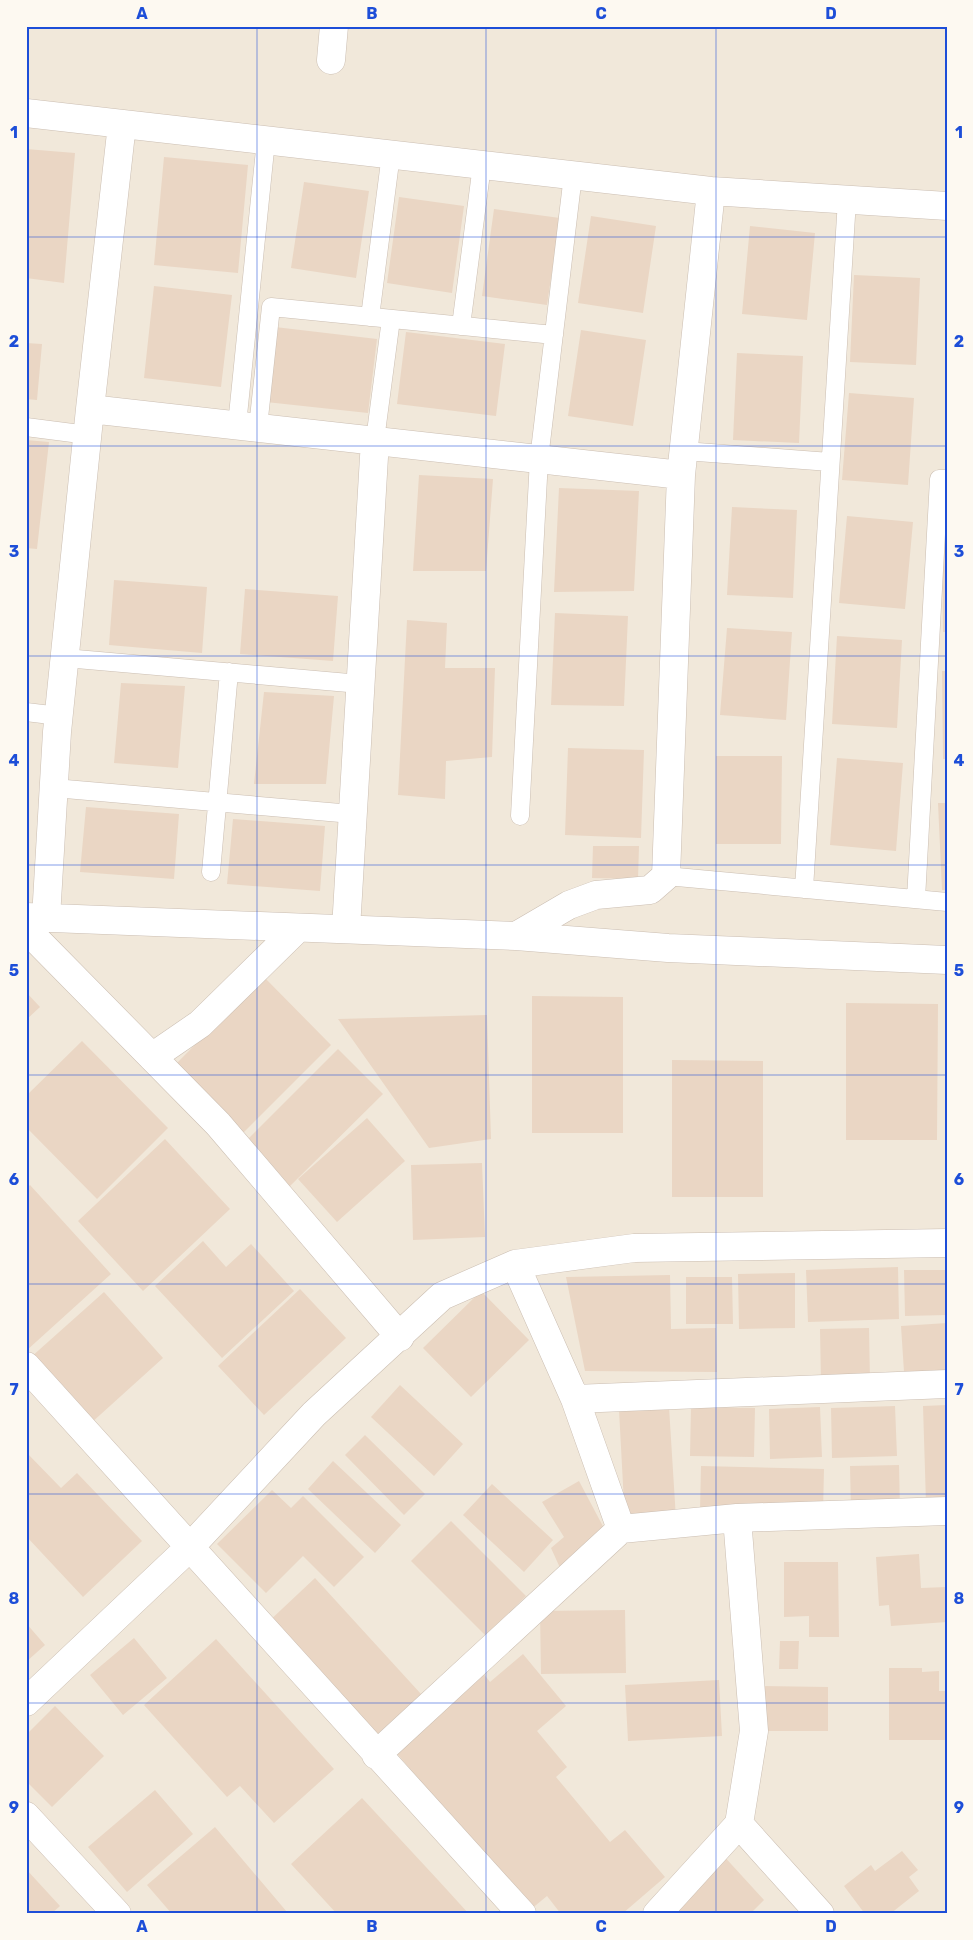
<svg xmlns="http://www.w3.org/2000/svg" width="973" height="1940" font-family="Rubik,sans-serif">
  <style>
    .residential { fill: #f1e8da }
    .building { fill: #ead6c4 }
    .lines { fill: none; stroke-linecap: round; stroke-linejoin: round }
    .service-casing { stroke: #cbbeb2; stroke-width: 19 }
    .minor-casing { stroke: #cbbeb2; stroke-width: 29 }
    .service { stroke: #fff; stroke-width: 18 }
    .minor { stroke: #fff; stroke-width: 28 }
    .grid { fill: none; stroke: #1d4ed8; stroke-width: 1; stroke-opacity: 0.55 }
    .neatline { fill: none; stroke: #1d4ed8; stroke-width: 2 }
    .grid-label { font-size: 16px; text-anchor: middle; font-weight: bold; fill: #1d4ed8 }
  </style>
  <rect width="100%" height="100%" fill="#faf5eb"/>
  <path class="residential" d="M26,26H947V1914H26Z"/>
  <path class="building" d="M26,149L75,153L64,283L26,278Z
    M164,157L248,165L238,273L154,265Z
    M304,182L369,191L356,278L291,268Z
    M399,197L464,206L452,293L387,283Z
    M494,209L560,218L547,305L482,296Z
    M591,216L656,226L643,313L578,303Z
    M750,226L815,233L807,320L742,314Z
    M854,275L920,278L916,365L850,362Z
    M154,286L232,295L221,387L144,378Z
    M275,327L377,339L368,413L266,402Z
    M581,330L646,340L633,426L568,416Z
    M406,332L505,344L496,416L397,404Z
    M26,343L42,344L37,400L26,399Z
    M737,353L803,356L799,443L733,440Z
    M849,393L914,398L908,485L842,480Z
    M26,440L49,442L37,549L26,548Z
    M419,475L493,479L486,571H413Z
    M559,488L639,491L634,591L554,592Z
    M732,507L797,510L793,598L727,595Z
    M847,516L913,522L905,609L839,603Z
    M942,543H947V632H943Z
    M114,580L207,587L202,653L109,645Z
    M245,589L338,596L333,661L240,654Z
    M555,613L628,616L624,706L551,705Z
    M407,620L447,623L445,668H495L492,757L446,761L445,799L398,795Z
    M727,628L792,632L786,720L720,715Z
    M837,636L902,640L897,728L832,724Z
    M942,671H947V759H943Z
    M121,683L185,686L178,768L114,763Z
    M264,692L334,696L326,784H254Z
    M568,748L644,750L641,838L565,835Z
    M716,756H782L781,844H716Z
    M837,758L903,763L896,851L830,845Z
    M938,803H947V890H942Z
    M86,807L179,814L174,879L80,872Z
    M233,819L325,826L320,891L227,884Z
    M593,846H639L638,879L592,878Z
    M263,976L331,1045L241,1135L174,1066Z
    M26,992L40,1007L26,1020Z
    M532,996L623,997V1133H532Z
    M846,1003L938,1004L937,1140H846Z
    M487,1015L491,1139L429,1148L338,1019Z
    M82,1041L168,1128L97,1199L26,1127V1096Z
    M338,1049L383,1094L287,1189L243,1144Z
    M672,1060L763,1061V1197H672Z
    M367,1118L405,1161L337,1222L298,1179Z
    M165,1139L230,1209L143,1291L78,1221Z
    M482,1163L485,1237L413,1240L411,1165Z
    M30,1185L111,1274L26,1351V1189Z
    M203,1241L226,1267L251,1244L294,1291L222,1358L155,1286Z
    M898,1267L899,1319L808,1322L806,1270Z
    M904,1270H947V1315L905,1316Z
    M795,1273V1328L739,1329L738,1274Z
    M670,1275L671,1329L716,1328L717,1372L585,1371L566,1277Z
    M686,1277H732L733,1324H686Z
    M300,1289L346,1338L264,1415L218,1366Z
    M481,1291L529,1340L471,1397L423,1348Z
    M104,1292L163,1358L90,1424L30,1358Z
    M947,1323V1370L904,1372L901,1326Z
    M869,1328L870,1381H821L820,1329Z
    M400,1385L463,1444L434,1476L371,1417Z
    M947,1405V1503H926L923,1406Z
    M895,1406L897,1456L832,1458L831,1408Z
    M669,1407L676,1519L625,1522L619,1410Z
    M691,1407L755,1408L754,1457L690,1456Z
    M820,1407L822,1457L770,1459L769,1409Z
    M365,1435L425,1494L404,1515L345,1455Z
    M26,1452L61,1488L77,1473L142,1541L83,1597L26,1536Z
    M333,1461L401,1525L375,1553L308,1489Z
    M899,1465L900,1510L851,1511L850,1466Z
    M701,1466L824,1469L823,1513L700,1510Z
    M579,1481L606,1532L561,1570L551,1548L564,1537L542,1502Z
    M492,1484L553,1540L524,1572L463,1515Z
    M272,1490L291,1508L303,1496L364,1557L334,1587L303,1556L266,1593L217,1544Z
    M451,1521L526,1596L486,1636L411,1561Z
    M919,1554L921,1588L947,1587V1622L891,1626L889,1605L879,1606L876,1557Z
    M784,1562H838L839,1637H809V1616L784,1617Z
    M315,1578L421,1694L372,1739L266,1624Z
    M625,1610L626,1673L541,1674L540,1611Z
    M26,1623L45,1645L26,1662Z
    M134,1638L167,1678L123,1715L90,1675Z
    M216,1639L334,1769L274,1823L240,1786L227,1797L144,1705Z
    M780,1641H799L798,1669H779Z
    M523,1654L566,1706L537,1731L567,1767L556,1777L610,1842L625,1830L665,1877L622,1914H561L547,1896L530,1910L394,1750L483,1673L490,1682Z
    M889,1668H922V1672L939,1671V1691H947V1740H889Z
    M719,1680L722,1736L628,1741L625,1685Z
    M760,1686L828,1687V1731H759Z
    M55,1706L104,1756L52,1807L26,1781V1735Z
    M155,1790L193,1834L127,1892L88,1847Z
    M362,1798L438,1880L469,1914H337L291,1864Z
    M215,1827L287,1912L285,1914H172L147,1885Z
    M902,1851L918,1870L909,1877L919,1891L890,1914H865L844,1886L871,1865L875,1871Z
    M721,1853L764,1900L750,1914H664Z
    M26,1869L60,1906L51,1914H26Z"/>
  <g class="lines">
    <g class="service-casing">
      <path id="service" d="M370,317L391,154
        M461,326L482,165
        M237,425L266,140
        M26,427L88,435
        M258,427L271,307L554,335
        M375,440L391,319
        M684,451L830,462
        M65,658L360,684
        M26,712L59,716
        M54,788L352,814
        M520,816L539,459L573,175
        M211,872L229,672
        M666,876L947,902
        M804,889L847,200
        M916,899L939,479H947"/>
    </g>
    <g class="minor-casing">
      <path id="minor" d="M331,60L334,26
        M26,113L711,191L947,206
        M90,409L681,475
        M26,917L516,936L668,948L947,960
        M46,918L57,732L90,409L122,124
        M26,929L218,1124L400,1337
        M346,929L375,440
        M516,936L569,905L596,895L650,890L666,876L681,475L711,191
        M152,1057L200,1024L298,928
        M515,1264L575,1399L621,1529
        M26,1366C193,1548 355,1732 522,1914
        M575,1399L947,1384
        M26,1702L191,1546L314,1414L442,1296L515,1264L634,1248L947,1243
        M376,1755L621,1529L737,1518L947,1511
        M26,1816L117,1914
        M739,1824L820,1914
        M657,1914L739,1824L754,1731L737,1518"/>
    </g>
    <use href="#service" class="service"/>
    <use href="#minor" class="minor"/>
  </g>
  <path class="grid" d="M257,26V1914M486,26V1914M716,26V1914M26,237H947M26,446H947M26,656H947M26,865H947M26,1075H947M26,1284H947M26,1494H947M26,1703H947"/>
  <rect width="973" height="1940" fill="none" stroke="#fdf9f1" stroke-width="55"/>
  <rect x="28" y="28" width="918" height="1884" class="neatline"/>
  <g class="grid-label">
    <text x="142" y="19">A</text>
    <text x="372" y="19">B</text>
    <text x="601" y="19">C</text>
    <text x="831" y="19">D</text>
    <text x="14" y="138">1</text>
    <text x="959" y="138">1</text>
    <text x="14" y="347">2</text>
    <text x="959" y="347">2</text>
    <text x="14" y="557">3</text>
    <text x="959" y="557">3</text>
    <text x="14" y="766">4</text>
    <text x="959" y="766">4</text>
    <text x="14" y="976">5</text>
    <text x="959" y="976">5</text>
    <text x="14" y="1185">6</text>
    <text x="959" y="1185">6</text>
    <text x="14" y="1395">7</text>
    <text x="959" y="1395">7</text>
    <text x="14" y="1604">8</text>
    <text x="959" y="1604">8</text>
    <text x="14" y="1813">9</text>
    <text x="959" y="1813">9</text>
    <text x="142" y="1932">A</text>
    <text x="372" y="1932">B</text>
    <text x="601" y="1932">C</text>
    <text x="831" y="1932">D</text>
  </g>
</svg>
